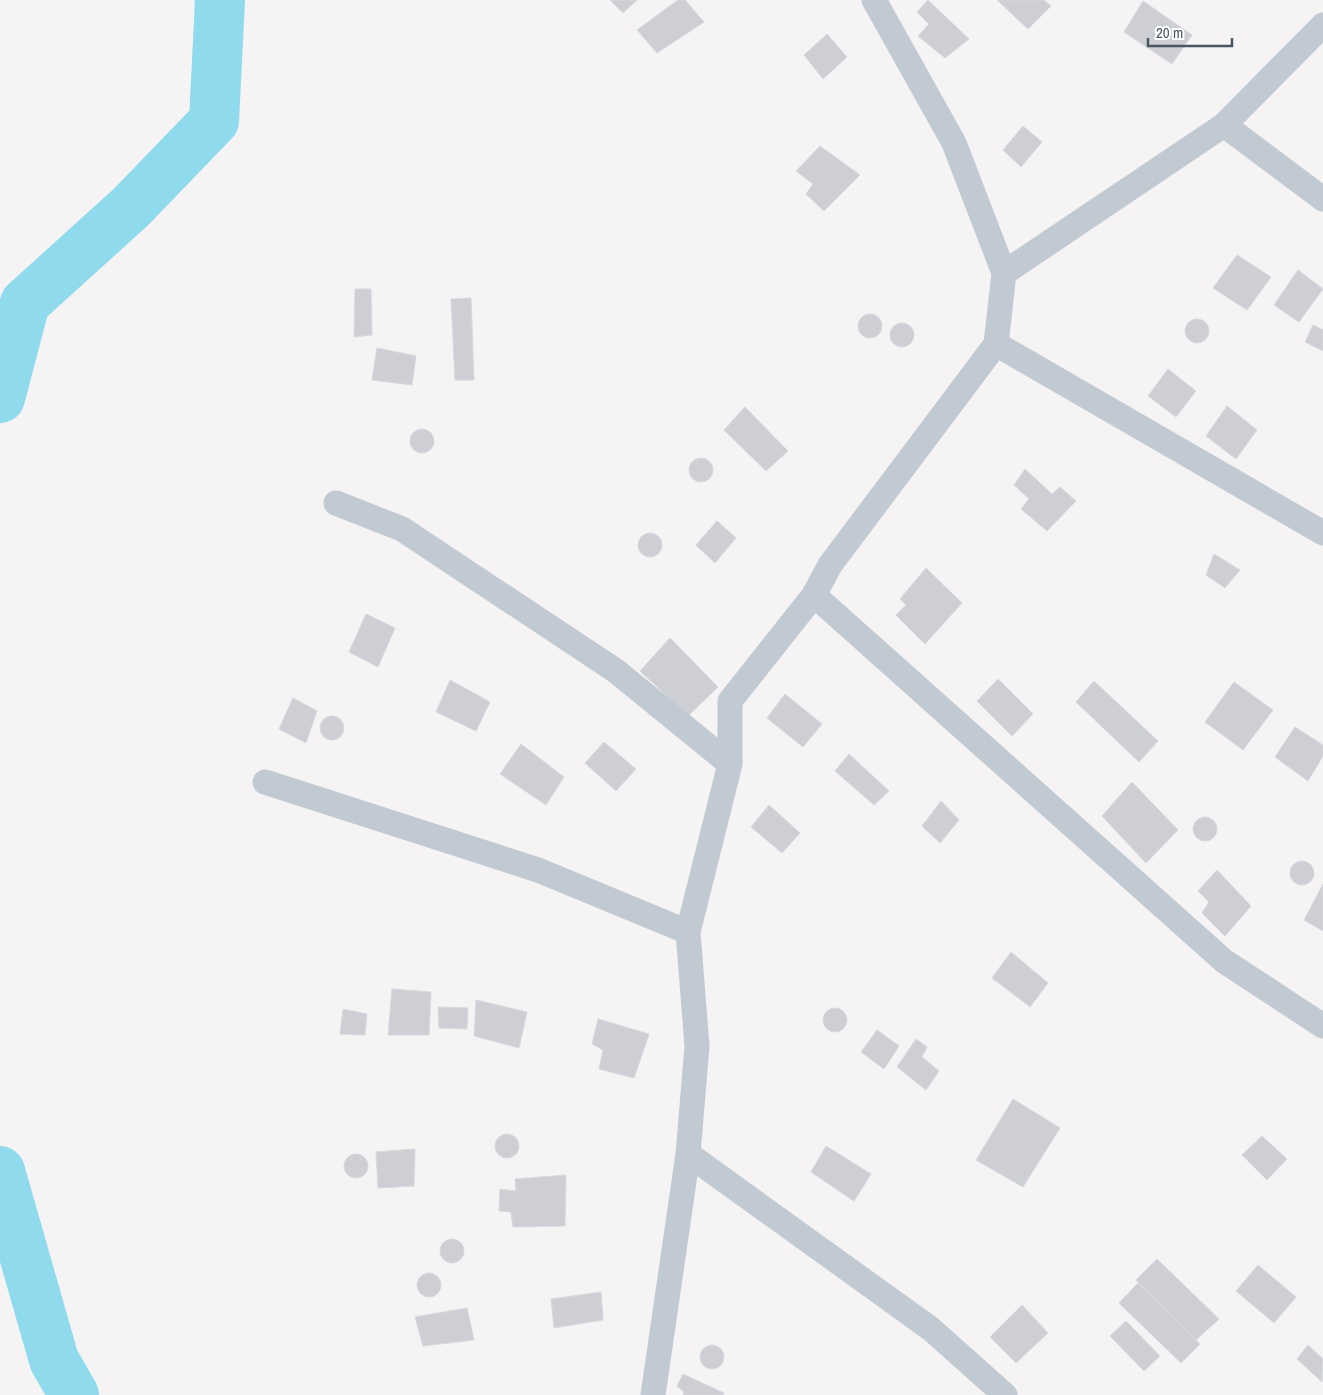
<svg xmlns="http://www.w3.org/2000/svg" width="1323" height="1395" font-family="'Archivo Narrow',sans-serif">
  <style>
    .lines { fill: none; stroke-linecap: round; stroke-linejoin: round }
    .river { stroke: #90daee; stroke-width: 50 }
    .building { fill: #cdcfd5; stroke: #d7d9de }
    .street { stroke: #c1cad2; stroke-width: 25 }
  </style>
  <rect width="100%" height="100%" fill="#f5f3f3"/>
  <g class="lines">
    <path class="river" d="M0,398L25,303L131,207L214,121L220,0
      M0,1171L54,1360L74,1395"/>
  </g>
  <path class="building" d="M610,0H637L623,13Z
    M678,0H685L704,22L657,53L637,30Z
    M928,0L969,39L945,58L918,36L929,24L917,12Z
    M997,0H1044L1051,6L1028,29Z
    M1143,1L1192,35L1172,64L1124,32Z
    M827,34L847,57L823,79L804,55Z
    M1023,126L1042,142L1021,167L1003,150Z
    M820,146L860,175L824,211L806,194L813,184L796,171Z
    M1237,255L1271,277L1247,310L1213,288Z
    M1298,270L1323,289L1299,322L1274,305Z
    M355,289H371L372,335L354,337Z
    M471,298L474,380H455L451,299Z
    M858 326a12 12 0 1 1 24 0a12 12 0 1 1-24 0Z
    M1185 331a12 12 0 1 1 24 0a12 12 0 1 1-24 0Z
    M890 335a12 12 0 1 1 24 0a12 12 0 1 1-24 0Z
    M1313,325L1323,330V351L1305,342Z
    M377,348L416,356L412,385L372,380Z
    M1168,369L1196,391L1176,417L1148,396Z
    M1227,406L1257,430L1236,459L1206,436Z
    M745,407L788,451L766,471L724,430Z
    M410 441a12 12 0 1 1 24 0a12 12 0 1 1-24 0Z
    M689 470a12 12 0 1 1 24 0a12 12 0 1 1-24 0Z
    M1025,469L1052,494L1060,487L1076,501L1047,531L1021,509L1029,499L1014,485Z
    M717,521L736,538L715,563L696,545Z
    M638 545a12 12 0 1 1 24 0a12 12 0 1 1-24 0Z
    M1214,554L1240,570L1225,588L1206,575Z
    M926,568L962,603L925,644L896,615L906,605L900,599Z
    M366,614L395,628L378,667L349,652Z
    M670,638L718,687L688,716L640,671Z
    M998,679L1033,714L1012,736L977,701Z
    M450,680L490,702L476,731L436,712Z
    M1094,681L1158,741L1139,762L1076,702Z
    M1234,682L1273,710L1243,750L1205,722Z
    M785,694L822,724L803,747L767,718Z
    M293,698L317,711L306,743L279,729Z
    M320 728a12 12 0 1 1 24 0a12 12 0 1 1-24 0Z
    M1295,727L1323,745V756L1308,781L1275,757Z
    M604,742L636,769L616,791L585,763Z
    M521,744L564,777L546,805L500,774Z
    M849,754L889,791L874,805L835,771Z
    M1132,782L1178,830L1146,863L1102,816Z
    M941,801L959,820L940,843L922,826Z
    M769,805L800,833L782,853L751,827Z
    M1193 829a12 12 0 1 1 24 0a12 12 0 1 1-24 0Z
    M1290 873a12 12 0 1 1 24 0a12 12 0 1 1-24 0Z
    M1217,870L1251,906L1225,936L1202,913L1209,902L1198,891Z
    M1323,884V931L1304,920Z
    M1011,952L1048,983L1030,1007L992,978Z
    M392,989L431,992L429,1035H388Z
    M476,1000L527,1012L519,1048L474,1036Z
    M438,1007L468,1008L467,1029L439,1028Z
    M823 1020a12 12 0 1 1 24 0a12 12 0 1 1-24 0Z
    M343,1009L367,1014L365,1035L340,1034Z
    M598,1019L649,1034L634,1078L599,1069L603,1050L592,1044Z
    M877,1030L899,1046L884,1069L861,1052Z
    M916,1039L927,1047L922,1057L939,1071L926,1090L897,1067Z
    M1013,1099L1060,1128L1023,1187L976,1160Z
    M495 1146a12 12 0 1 1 24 0a12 12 0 1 1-24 0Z
    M1262,1136L1287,1159L1267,1180L1242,1155Z
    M826,1146L871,1174L854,1201L811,1172Z
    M415,1149L414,1186L378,1188L376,1152Z
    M344 1166a12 12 0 1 1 24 0a12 12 0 1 1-24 0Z
    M566,1175L565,1226L513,1227L511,1212L499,1211L500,1189L516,1191L515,1179Z
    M440 1251a12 12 0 1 1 24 0a12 12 0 1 1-24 0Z
    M1157,1259L1219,1319L1196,1340L1136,1280Z
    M1258,1265L1296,1297L1274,1323L1236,1291Z
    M417 1285a12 12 0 1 1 24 0a12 12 0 1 1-24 0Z
    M1138,1283L1200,1344L1181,1363L1119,1303Z
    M601,1292L603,1320L554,1328L551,1299Z
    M1022,1305L1048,1333L1016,1363L990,1337Z
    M467,1308L474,1340L423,1346L415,1317Z
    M1126,1321L1160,1356L1144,1371L1110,1336Z
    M1308,1345L1323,1359L1322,1382L1297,1359Z
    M700 1357a12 12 0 1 1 24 0a12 12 0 1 1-24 0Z
    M683,1374L724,1393L723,1395H683L684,1392L677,1386Z"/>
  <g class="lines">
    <path class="street" d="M874,0L954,143L1004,273
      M1224,125L1323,199
      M996,344L1323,533
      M336,503L402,529L616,671L730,764
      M814,595L1224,961L1323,1026
      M265,782L538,870L688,932
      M688,1154L931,1329L1005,1395
      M653,1395L688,1154L697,1046L688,932L730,764V701L814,595L830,565L996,344L1004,273L1224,125L1323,25"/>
  </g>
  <path d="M1148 38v8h84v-8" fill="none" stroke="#4a5661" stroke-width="2.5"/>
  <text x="1156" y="38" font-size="15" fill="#4a5661" stroke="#ffffff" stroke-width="4" paint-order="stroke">20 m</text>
</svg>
